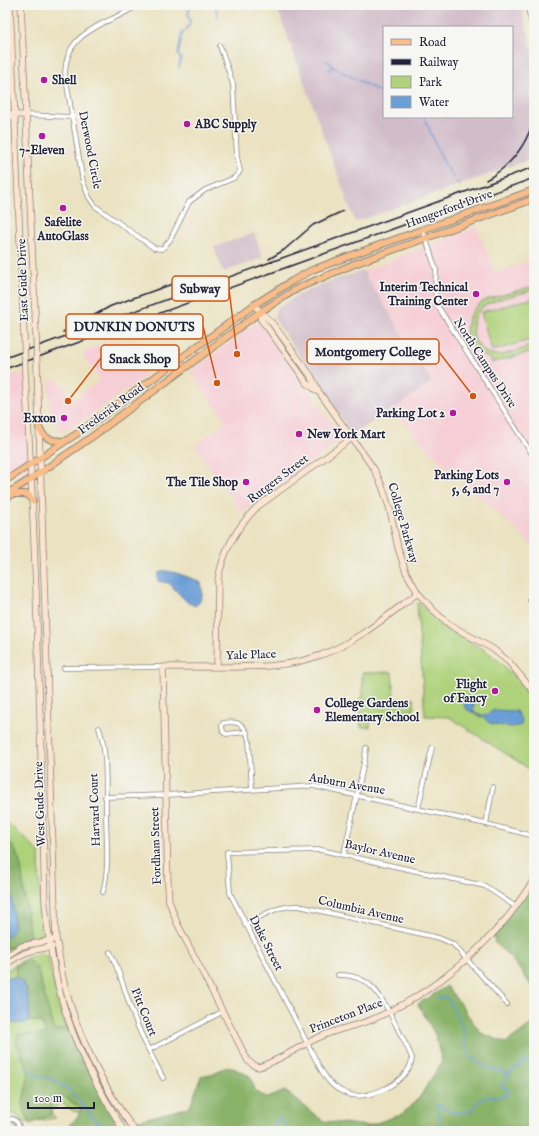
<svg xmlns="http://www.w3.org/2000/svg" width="539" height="1136" font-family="'IM FELL English',serif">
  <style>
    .built { fill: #f6cfd6 }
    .industrial { fill: #d1bdc9; fill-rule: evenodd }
    .green { fill: #aed179; stroke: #687a5a }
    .forest { fill: #8ab369; stroke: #566a52 }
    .water { fill: #6a9ed6; stroke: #466088 }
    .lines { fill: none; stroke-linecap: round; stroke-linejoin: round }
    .stream { stroke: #6a9ed6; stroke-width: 1.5 }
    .street-casing { stroke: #86827e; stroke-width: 5.5 }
    .secondary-casing { stroke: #86827e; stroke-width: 7 }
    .primary-casing { stroke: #86827e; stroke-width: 8 }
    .street { stroke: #fff; stroke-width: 4 }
    .secondary { stroke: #fce5d0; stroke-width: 5.5 }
    .primary { stroke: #f8bd89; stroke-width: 6 }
    .rail { stroke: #22223b; stroke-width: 1.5 }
    .secondary-bridge-casing { stroke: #86827e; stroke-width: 7; stroke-linecap: butt }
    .secondary-bridge { stroke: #fce5d0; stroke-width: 5.5 }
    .poi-dot { fill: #b5179e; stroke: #f6f6f2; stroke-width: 1.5 }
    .labels { text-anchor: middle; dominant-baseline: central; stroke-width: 3; stroke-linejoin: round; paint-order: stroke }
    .poi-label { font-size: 12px; font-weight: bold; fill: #22223b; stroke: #f6f6f2; text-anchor: end }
    .street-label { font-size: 12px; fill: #22223b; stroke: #f6f6f2 }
    .leader { fill: none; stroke: #d45411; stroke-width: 1.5 }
    .callout-dot { fill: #d45411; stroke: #f6f6f2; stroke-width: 1.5 }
    .callout { fill: #f6f6f2; stroke: #d45411; stroke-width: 1.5 }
    .callout-label { font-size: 13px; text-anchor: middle; font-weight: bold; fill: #22223b }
  </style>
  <rect width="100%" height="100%" fill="#f6f6f2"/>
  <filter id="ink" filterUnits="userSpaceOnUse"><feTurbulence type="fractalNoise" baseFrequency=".025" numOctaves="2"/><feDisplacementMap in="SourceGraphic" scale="8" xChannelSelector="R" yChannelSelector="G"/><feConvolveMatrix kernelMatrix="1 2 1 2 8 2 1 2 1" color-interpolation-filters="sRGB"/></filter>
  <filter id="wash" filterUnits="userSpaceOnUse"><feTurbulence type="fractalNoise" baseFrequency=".012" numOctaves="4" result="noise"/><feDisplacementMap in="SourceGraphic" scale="16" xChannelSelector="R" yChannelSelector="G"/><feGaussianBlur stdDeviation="0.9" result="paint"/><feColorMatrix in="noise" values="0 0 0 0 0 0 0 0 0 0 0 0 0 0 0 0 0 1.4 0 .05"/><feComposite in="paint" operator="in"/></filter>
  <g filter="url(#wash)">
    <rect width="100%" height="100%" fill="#eae2c0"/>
    <path class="built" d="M477,227L495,273L534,259V548L524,537L435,457L392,410L432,382L363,271Z
      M256,323H259L343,438L242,513L195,446L227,421L190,372Z
      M118,339L147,375L93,414L62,432L51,417L49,401V381L52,379L59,381L73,400L100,380L82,354L92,348Z
      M25,374L31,465L5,481V377L10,375Z"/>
    <path class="industrial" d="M276,5H521L534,58V158L509,167L505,164L498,171L355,222ZM384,27H512V117H384Z
      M254,233L263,258L223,272L214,247Z
      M363,271L432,382L392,410L352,434L274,318L276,309L300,294L324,283Z"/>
    <path class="green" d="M534,286V290C520,294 495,299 484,306C465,320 471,352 495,355C506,356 523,348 534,345V351L492,363L491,359C460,348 458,313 488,299Z
      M534,298V339L492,351L481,312Z
      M417,603L420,604L435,620L448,630L485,650L499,661L513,675L534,703V768L531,770L449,717L425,716Z
      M392,672L394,699L414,698V710L401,711L402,716L370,719V727H361L360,698L363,697L362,673Z
      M8,823L39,852L40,904L43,932L39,937L22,942L5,952V827Z
      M41,953L48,957C54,989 62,1021 75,1051C82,1068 91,1084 99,1100L78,1112L73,1111L60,1102L51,1113L56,1118L22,1123C19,1115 14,1112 5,1114V972C17,964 27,956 41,953Z"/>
    <path class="forest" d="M5,837L15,849L21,866L30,936L16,945L5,949V938L13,931L14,922L11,891L6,879L5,870Z
      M534,880V989L510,957L495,943L493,933Z
      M28,959L37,968L54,1031L70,1026L84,1061L124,1131H62L75,1120L82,1109L61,1095L51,1106L52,1114L30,1124L22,1105L27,1084L28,1072L16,1041L18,1034H46L41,1022L29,1021C30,1015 29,1010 28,1005C27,994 28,980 15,977L16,966Z
      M447,986L481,1033L506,1043L534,1022V1131H135L128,1123L190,1107L201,1076L211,1074L229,1066L250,1076L256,1092L268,1098L285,1091L323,1121L368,1126L402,1114L419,1098L442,1062L435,1034L418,1004Z"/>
    <path class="water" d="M161,571C169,569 194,579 201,583C203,592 203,601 195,606L187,602L169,583L158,581V574Z
      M469,696L477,699V701L474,703L473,711L482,716L488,714L493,710L516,711L522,721L521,725L512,727L496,725L489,723L484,718L466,709L464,705L466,698Z
      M5,870L6,879L11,891L14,921L13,931L5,938Z
      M8,977L19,978C29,988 30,1007 29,1021C20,1025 14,1024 5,1022V979Z"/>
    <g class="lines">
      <path class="stream" d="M215,5L218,16
        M326,61H328L333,67
        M179,67L181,59L178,55L182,34L189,26L190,20L188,14L191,5
        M329,70L333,67L384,94
        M424,117L443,161L454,178
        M457,182L460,186
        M437,999L442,997H447L462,1025L466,1046L471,1058L488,1068L509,1074
        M26,1068L29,1069L37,1076L50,1078L69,1089L95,1120L115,1131
        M217,1131V1128L220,1126L225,1128L228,1131
        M264,1131L273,1125L278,1119H281L284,1123L287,1131
        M436,1131C444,1119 440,1120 436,1108L437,1105H439L453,1113L471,1111L473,1107L476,1106L477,1102L486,1097H500L507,1095L509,1090L502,1087V1084L513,1069L521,1065L525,1060L528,1061L534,1068"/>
    </g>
  </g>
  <g filter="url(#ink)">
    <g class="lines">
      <g class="street-casing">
        <path id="street" d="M139,5C128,11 117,17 105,22C82,34 66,44 65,73L83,182L89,197L95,206L154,248L162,249L170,240L189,202L205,190L234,178L238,174L240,171L237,157L233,84L220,46
          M527,5L534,32
          M27,115L72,117
          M423,230L436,270L435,290L437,305L534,457
          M530,600L534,603
          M64,668L163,667
          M99,728C108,754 105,784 106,811C106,838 110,866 103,892
          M247,732L226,734L223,732L222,726L223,723C239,720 246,725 249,741L252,789
          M105,797L166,795L313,786L486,824L534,836
          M418,809L432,748
          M486,824L493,787
          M344,854L365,758L366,748
          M245,925C264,915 277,905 299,906L439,938L453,944L507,1004
          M110,952C121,973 126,997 135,1019C142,1039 153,1058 163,1078
          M338,975C372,974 382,998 396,1025C401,1036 408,1047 412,1058C411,1081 368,1102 348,1094C333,1089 326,1079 319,1066L230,893L227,852L321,850L485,886L516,907
          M149,1050L222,1012
          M5,1120L13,1119L17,1122L21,1131"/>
      </g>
      <g class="secondary-casing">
        <path id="secondary" d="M10,5L24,335
          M21,5L36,334
          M5,112L15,115
          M5,119L15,115H27
          M254,305L272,323L311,376L319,392L374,469L382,486L390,510L398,548L406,572L418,593L433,610L450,625L493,649L509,662L534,692
          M260,312L261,320L267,327L307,383L317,391
          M37,367L56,939C59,952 60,965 63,978C74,1028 104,1090 135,1131
          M25,374C37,550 40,727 45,904C52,978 68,1038 107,1102C113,1112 118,1122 124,1131
          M418,593C388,615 357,642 321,655C289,667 257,667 224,667C204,667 183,667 163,667L168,886L169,901L177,923L248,1061L255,1066L259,1067C281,1060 301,1045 322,1036C338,1029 355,1026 371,1020C423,998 469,962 506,919C516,907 525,893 534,880
          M217,667L218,580C223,551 236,528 257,507L352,438
          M5,957L22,946L52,940
          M5,965C23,952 30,950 52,947"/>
      </g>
      <g class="primary-casing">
        <path id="primary" d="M39,428C45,440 52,441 65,441
          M5,481L84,429L254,305L292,281L312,270L371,248L534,190
          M5,495L31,479L93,436L260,312L298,288L354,264L534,199
          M8,497L13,494H27L33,501"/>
      </g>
      <use href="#street" class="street"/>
      <use href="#secondary" class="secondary"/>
      <use href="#primary" class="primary"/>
      <path class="rail" d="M486,180C511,166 526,146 534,119
        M269,259L284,250L313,225L343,211
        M63,332L111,306L178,282
        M5,358L534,167
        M5,369L534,178"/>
      <g class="secondary-bridge-casing">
        <path id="secondary-bridge" d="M36,334L37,367
          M24,335L25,374"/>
      </g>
      <use href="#secondary-bridge" class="secondary-bridge"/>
    </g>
  </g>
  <g class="poi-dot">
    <circle cx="44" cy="80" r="4"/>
    <circle cx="187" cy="124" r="4"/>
    <circle cx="42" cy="136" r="4"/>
    <circle cx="63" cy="208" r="4"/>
    <circle cx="476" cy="294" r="4"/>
    <circle cx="453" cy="413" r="4"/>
    <circle cx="64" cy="418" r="4"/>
    <circle cx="299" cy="434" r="4"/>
    <circle cx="246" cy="482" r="4"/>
    <circle cx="507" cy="482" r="4"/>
    <circle cx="495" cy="691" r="4"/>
    <circle cx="317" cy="710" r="4"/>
  </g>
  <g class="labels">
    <g class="poi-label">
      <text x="52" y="80" text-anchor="start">Shell</text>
      <text x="195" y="124" text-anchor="start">ABC Supply</text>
      <text x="42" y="150" text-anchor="middle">7-Eleven</text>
      <text x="63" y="222" text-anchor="middle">Safelite<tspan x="63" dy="14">AutoGlass</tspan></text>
      <text x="468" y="287">Interim Technical<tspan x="468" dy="14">Training Center</tspan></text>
      <text x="445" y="413">Parking Lot 2</text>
      <text x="56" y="418">Exxon</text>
      <text x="307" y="434" text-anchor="start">New York Mart</text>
      <text x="499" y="475">Parking Lots<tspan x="499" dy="14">5, 6, and 7</tspan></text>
      <text x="238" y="482">The Tile Shop</text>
      <text x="487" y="684">Flight<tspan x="487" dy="14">of Fancy</tspan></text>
      <text x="325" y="703" text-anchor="start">College Gardens<tspan x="325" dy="14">Elementary School</tspan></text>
    </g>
    <g class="street-label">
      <text transform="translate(90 150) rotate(79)">Derwood Circle</text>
      <text transform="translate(449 209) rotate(-20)">Hungerford Drive</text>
      <text transform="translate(23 280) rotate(-92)">East Gude Drive</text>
      <text transform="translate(485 363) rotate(57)">North Campus Drive</text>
      <text transform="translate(111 409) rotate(-36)">Frederick Road</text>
      <text transform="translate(278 479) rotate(-37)">Rutgers Street</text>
      <text transform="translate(403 523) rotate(74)">College Parkway</text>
      <text transform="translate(251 655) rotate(-2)">Yale Place</text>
      <text transform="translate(347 784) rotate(10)">Auburn Avenue</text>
      <text transform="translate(40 804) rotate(-92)">West Gude Drive</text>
      <text transform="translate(95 810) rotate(-92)">Harvard Court</text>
      <text transform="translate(156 846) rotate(-92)">Fordham Street</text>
      <text transform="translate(380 852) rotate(13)">Baylor Avenue</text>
      <text transform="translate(361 910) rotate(13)">Columbia Avenue</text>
      <text transform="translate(266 943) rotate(63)">Duke Street</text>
      <text transform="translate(144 1012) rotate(68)">Pitt Court</text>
      <text transform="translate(346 1016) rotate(-21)">Princeton Place</text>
    </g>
  </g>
  <path class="leader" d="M237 354L229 289M217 383L203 326M473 396L439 352M68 401L101 358"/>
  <g class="callout-dot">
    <circle cx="237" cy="354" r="4"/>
    <circle cx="217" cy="383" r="4"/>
    <circle cx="473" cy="396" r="4"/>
    <circle cx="68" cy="401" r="4"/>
  </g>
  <g class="callout">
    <rect x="172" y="276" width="57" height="25" rx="4"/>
    <rect x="66" y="314" width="137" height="25" rx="4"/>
    <rect x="307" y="339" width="132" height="25" rx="4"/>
    <rect x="101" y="345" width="78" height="25" rx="4"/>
  </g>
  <g class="callout-label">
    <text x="200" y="293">Subway</text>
    <text x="134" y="331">DUNKIN DONUTS</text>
    <text x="373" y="356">Montgomery College</text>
    <text x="140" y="363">Snack Shop</text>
  </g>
  <rect width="539" height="1136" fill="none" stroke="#f6f6f2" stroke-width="20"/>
  <rect x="383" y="26" width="130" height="92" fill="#f6f6f2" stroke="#a1a1a9"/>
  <rect x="391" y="39" width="20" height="6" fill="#f8bd89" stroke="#a1a1a9"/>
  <text x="419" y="46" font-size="12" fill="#22223b">Road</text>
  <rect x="391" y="59" width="20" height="6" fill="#22223b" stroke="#a1a1a9"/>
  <text x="419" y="66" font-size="12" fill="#22223b">Railway</text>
  <rect x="391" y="76" width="20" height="12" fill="#aed179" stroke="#a1a1a9"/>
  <text x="419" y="86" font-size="12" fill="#22223b">Park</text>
  <rect x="391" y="96" width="20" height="12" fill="#6a9ed6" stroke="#a1a1a9"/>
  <text x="419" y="106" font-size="12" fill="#22223b">Water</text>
  <path d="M28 1102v6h66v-6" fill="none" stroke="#22223b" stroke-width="2"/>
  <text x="34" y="1102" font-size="12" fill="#22223b" stroke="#f6f6f2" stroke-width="3" paint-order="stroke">100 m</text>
</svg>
